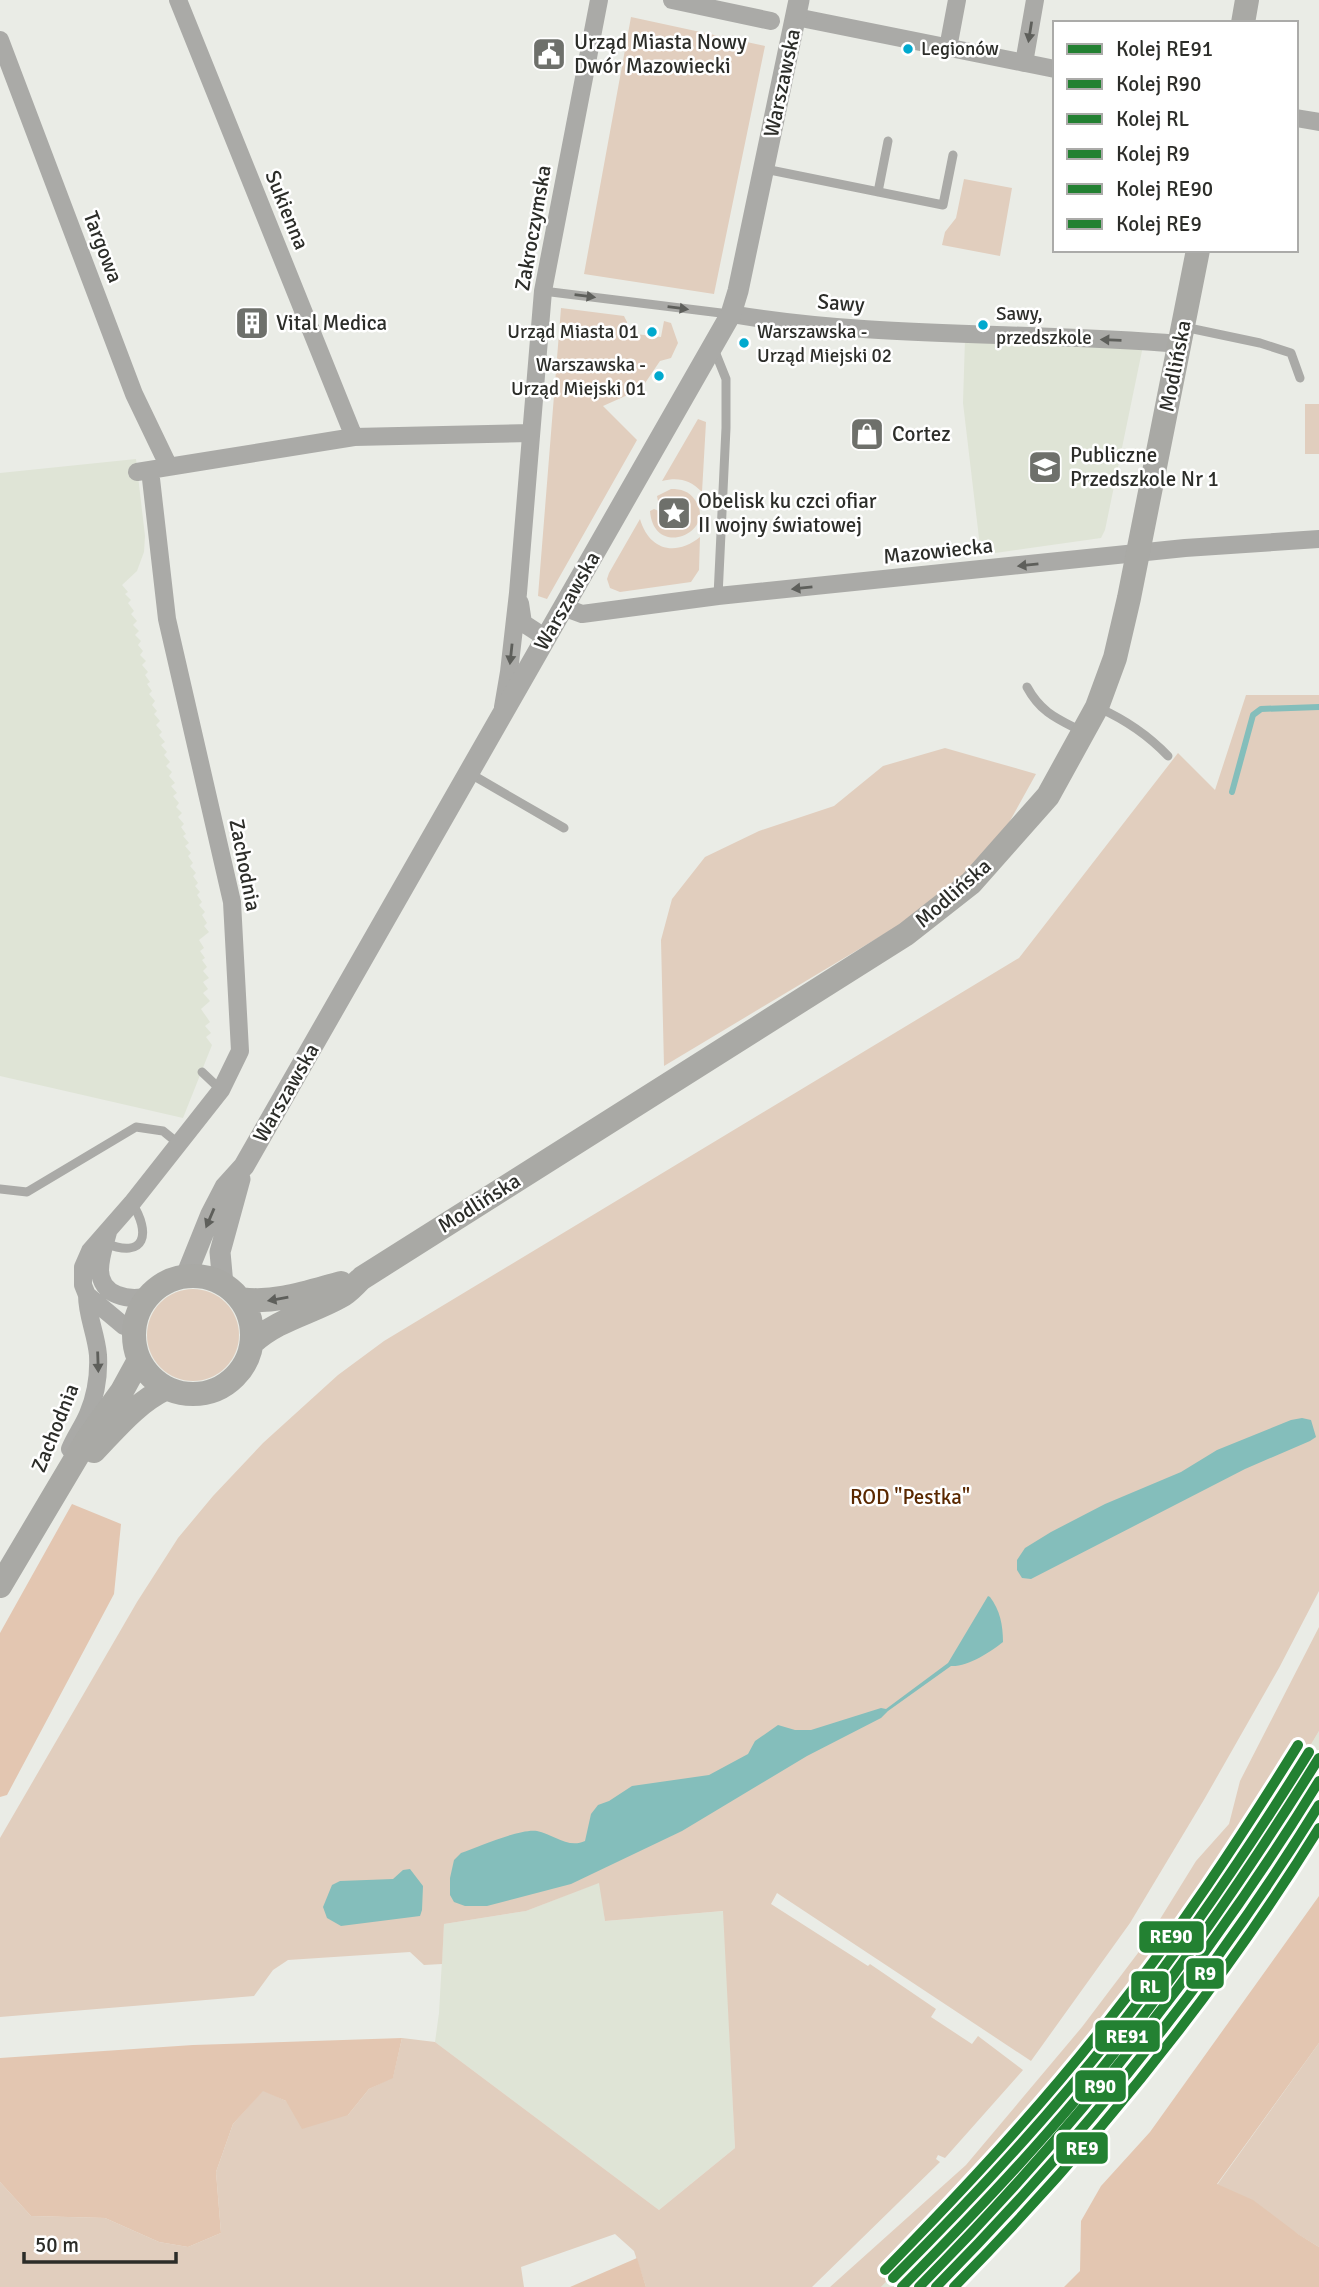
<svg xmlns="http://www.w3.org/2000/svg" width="1319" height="2287" font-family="Signika,sans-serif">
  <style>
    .built { fill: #dfe4d6 }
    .green { fill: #e1cebe }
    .forest { fill: #e3c6b1 }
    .water { fill: #84bebb }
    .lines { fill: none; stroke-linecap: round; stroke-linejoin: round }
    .stream { stroke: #84bebb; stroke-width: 6 }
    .service { stroke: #aaaaa7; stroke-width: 9 }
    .minor { stroke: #aaaaa7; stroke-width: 18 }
    .tertiary { stroke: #aaaaa7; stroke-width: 21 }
    .secondary { stroke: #a9a9a5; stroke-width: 24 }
    .rail-1-casing { stroke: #fff; stroke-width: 16 }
    .rail-2-casing { stroke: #fff; stroke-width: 16 }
    .rail-3-casing { stroke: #fff; stroke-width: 16 }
    .rail-4-casing { stroke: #fff; stroke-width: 16 }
    .rail-5-casing { stroke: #fff; stroke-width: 16 }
    .rail-6-casing { stroke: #fff; stroke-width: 16 }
    .rail-1 { stroke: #238132; stroke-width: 10 }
    .rail-2 { stroke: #238132; stroke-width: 10 }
    .rail-3 { stroke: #238132; stroke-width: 10 }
    .rail-4 { stroke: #238132; stroke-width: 10 }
    .rail-5 { stroke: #238132; stroke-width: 10 }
    .rail-6 { stroke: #238132; stroke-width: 10 }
    .oneway { fill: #5e5f5b }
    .bus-dot { fill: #00a9ce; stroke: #fff; stroke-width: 2.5 }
    .labels { text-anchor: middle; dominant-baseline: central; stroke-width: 5; stroke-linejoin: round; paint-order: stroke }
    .bus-label { font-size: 19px; fill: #2c2d29; stroke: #fff; text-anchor: start }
    .poi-label { font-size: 21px; fill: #2c2d29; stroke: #fff; text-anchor: start }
    .street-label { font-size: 21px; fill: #2c2d29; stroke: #fff }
    .park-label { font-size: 21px; fill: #5a2800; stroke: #fff }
    .line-badge { stroke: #fff; stroke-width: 2.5 }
    .badge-label { font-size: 19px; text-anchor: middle; font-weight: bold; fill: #fff }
  </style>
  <rect width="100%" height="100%" fill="#eaece6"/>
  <path class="built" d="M965,339L1143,346L1105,530L1101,538L981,555L963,403Z
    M136,459L145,536L144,552L137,571L122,585L128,592L125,594L131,600L128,603L134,611L131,614L137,621L133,625L139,631L135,635L141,641L138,645L143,651L140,655L146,661L142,665L148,672L145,675L150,682L147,684L152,691L149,694L155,701L152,705L157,711L154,714L160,721L156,725L162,732L159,735L165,742L161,745L167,752L164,755L170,762L166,766L172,772L169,776L175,783L171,786L177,793L173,796L179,803L176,807L182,813L178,817L184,824L181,827L186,834L183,836L189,843L185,846L191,853L188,856L193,863L190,866L196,873L193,876L198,883L195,886L200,892L197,895L202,902L199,905L205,912L202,915L207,923L204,926L209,932L199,940L204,948L200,951L205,958L202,960L207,967L203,971L209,978L203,982L208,989L203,993L210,1001L201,1009L210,1022L205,1026L211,1033L206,1037L212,1045L183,1118L0,1076V473Z
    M1319,1731V1818L1249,1924L1174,2027L1058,2166L944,2287H881L1028,2134L1138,2001L1211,1900L1277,1801Z
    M600,1882L605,1921L724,1911L735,2148L659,2210L435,2042L439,2013L444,1924L526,1911Z"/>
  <path class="green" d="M631,17L765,46L714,294L584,274Z
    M964,179L1012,188L1000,256L942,245L945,232L956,218Z
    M561,308L624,316L627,322V333L661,337L664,321L671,323L678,343L671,358L660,361L641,389L603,406L637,440L547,599L538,596Z
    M1305,404H1319V454H1305Z
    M698,419L706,422L702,492C690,480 679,477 662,481Z
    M671,489C681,489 689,491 695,500C718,532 654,560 650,511L654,509L675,518L678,510L658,501L657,496Z
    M640,519C649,550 675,557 700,537L699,570L691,582L620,592L610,588L607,579L609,573Z
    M1246,695H1319V1591L1279,1668L1205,1798L1130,1923L1031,2061L777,1893L771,1904L868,1966L870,1964L936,2009L931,2017L972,2044L978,2036L1023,2070L945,2158L938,2155L936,2159L940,2162L812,2287H646L634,2251L615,2234L521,2267L524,2287H0V2182L31,2216L105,2218L159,2242L188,2247L221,2233L216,2172L233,2124L263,2090L286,2101L348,2115L369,2089L393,2077L402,2038L435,2042L659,2210L735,2148L723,1911L605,1921L599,1883L526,1911L444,1924L442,1964L424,1965L410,1952L288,1960L273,1970L254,1996L0,2017V1838L137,1602L178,1538L213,1496L263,1443L338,1375L384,1341L1019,958L1178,753L1215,790Z
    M945,748L1036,774L1006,828L963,878L906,921L664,1066L661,940L672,899L705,857L759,831L834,806L883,766Z
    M147 1335a46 46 0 1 1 92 0a46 46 0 1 1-92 0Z
    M1319,1627V1731L1277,1801L1211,1900L1138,2001L1065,2091L982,2184L881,2287H830L966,2165L1082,2027L1144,1945L1196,1861L1229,1824L1240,1781Z
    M1319,2043V2247L1217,2185Z"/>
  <path class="forest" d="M72,1504L121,1524L114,1594L7,1795L0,1797V1633Z
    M1319,1896V2043L1217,2184L1253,2200L1298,2234L1319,2247V2287H1064L1080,2271L1081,2221L1101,2186L1150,2132Z
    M402,2038L393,2078L369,2089L348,2115L302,2129L286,2101L263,2091L233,2124L216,2172L221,2233L188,2247L159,2242L105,2218L31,2216L0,2182V2058L193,2045Z
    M637,2258L646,2287H570Z"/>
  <path class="water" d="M1302,1418L1311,1420L1316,1437L1310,1441L1245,1469L1031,1579L1022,1578L1017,1570V1560L1025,1548L1051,1532L1105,1504L1181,1472L1217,1450L1291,1420Z
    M988,1596L990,1597C1000,1610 1003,1625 1003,1642C991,1652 967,1667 951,1666L888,1711L881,1718L807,1756L682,1831L571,1884L487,1906H465L454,1902L450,1895V1878L454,1860L461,1853C478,1847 521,1828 537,1831C553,1834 568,1849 585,1841L591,1814L598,1805L609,1801L632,1786L709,1775L748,1754L755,1741L778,1725L795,1730H811L881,1708L886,1709L948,1663Z
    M410,1869L423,1886L422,1910L420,1916L341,1926L327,1918L323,1907L332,1885L340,1881L393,1879L403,1870Z"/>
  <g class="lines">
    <path class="stream" d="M1232,792L1253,715L1261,709L1319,707"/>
    <path class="service" d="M765,169L943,205L953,155
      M878,192L888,141
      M543,291L729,314
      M1184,327L1260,343L1291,353L1300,378
      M714,349L726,379V428L718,596
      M1027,687C1041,713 1058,719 1083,732
      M1099,708C1126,720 1147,734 1168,756
      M469,773L564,828
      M202,1072L221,1090
      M0,1189L27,1192L136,1127L163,1131L179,1144
      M105,1243C146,1260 151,1233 132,1203"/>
    <path class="minor" d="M178,0L354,437
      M672,0L771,21
      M796,17L1055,69
      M0,40L134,394L169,467
      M948,48L957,0
      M1024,63L1035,0
      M1296,118L1319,122
      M731,314C878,339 1030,331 1179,344
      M137,472L354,437L531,433
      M520,603L523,623L546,638
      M563,607L582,614L718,596L1185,548L1319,539
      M503,707L509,672L518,593L543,291L599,0
      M108,1232C105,1244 100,1257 100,1270C100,1296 129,1301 149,1296
      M134,1330L124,1326L87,1295L83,1285V1267L90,1251L132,1203L221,1090L240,1051L232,902L167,619L150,470
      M70,1449C75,1437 83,1426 88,1414C96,1395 99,1375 98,1355C96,1333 87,1316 87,1295"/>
    <path class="tertiary" d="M186,1276L211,1214L225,1187L244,1166L731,314L738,291L799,0
      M223,1285L220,1252L240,1179"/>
    <path class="secondary" d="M1243,23L1247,0
      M134 1335a59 59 0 1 1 118 0a59 59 0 1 1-118 0Z
      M241,1299C275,1304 308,1292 341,1283
      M252,1343C278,1319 311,1313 341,1296C349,1292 355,1284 362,1278L906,934L971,883L1048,796L1097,707L1115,658L1129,598L1198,250
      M94,1451C116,1428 137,1402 167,1388
      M0,1586L88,1438L122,1391L139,1360"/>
    <g class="rail-1-casing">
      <path id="rail-1" d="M902,2287C982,2206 1060,2124 1129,2034C1198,1945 1260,1853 1319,1758"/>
    </g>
    <g class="rail-2-casing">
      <path id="rail-2" d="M919,2287C1072,2132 1205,1967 1319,1781"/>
    </g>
    <g class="rail-3-casing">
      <path id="rail-3" d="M893,2278C973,2198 1050,2116 1120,2026C1188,1938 1250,1847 1309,1752"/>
    </g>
    <g class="rail-4-casing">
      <path id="rail-4" d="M936,2287C1081,2140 1211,1980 1319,1805"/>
    </g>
    <g class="rail-5-casing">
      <path id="rail-5" d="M885,2270C963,2190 1039,2109 1108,2021C1178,1933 1239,1840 1298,1745"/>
    </g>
    <g class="rail-6-casing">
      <path id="rail-6" d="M954,2287C1091,2148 1216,1995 1319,1828"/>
    </g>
    <use href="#rail-1" class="rail-1"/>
    <use href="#rail-2" class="rail-2"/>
    <use href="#rail-3" class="rail-3"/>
    <use href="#rail-4" class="rail-4"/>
    <use href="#rail-5" class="rail-5"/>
    <use href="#rail-6" class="rail-6"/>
  </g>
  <defs><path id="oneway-solid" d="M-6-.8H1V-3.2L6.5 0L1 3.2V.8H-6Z" transform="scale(1.75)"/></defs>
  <g class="oneway">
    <use href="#oneway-solid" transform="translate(1030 32) rotate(99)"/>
    <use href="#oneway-solid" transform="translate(585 296) rotate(7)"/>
    <use href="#oneway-solid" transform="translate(678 308) rotate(7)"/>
    <use href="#oneway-solid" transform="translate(1111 340) rotate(-178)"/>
    <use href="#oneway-solid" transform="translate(1028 565) rotate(174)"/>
    <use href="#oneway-solid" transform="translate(802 588) rotate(174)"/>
    <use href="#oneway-solid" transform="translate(511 654) rotate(96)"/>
    <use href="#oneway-solid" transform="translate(210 1218) rotate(113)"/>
    <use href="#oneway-solid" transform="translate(278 1299) rotate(170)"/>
    <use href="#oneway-solid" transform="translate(98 1362) rotate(88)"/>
  </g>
  <defs>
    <g id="civic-square" transform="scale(1.75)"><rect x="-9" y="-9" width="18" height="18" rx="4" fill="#6e706b" stroke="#fff"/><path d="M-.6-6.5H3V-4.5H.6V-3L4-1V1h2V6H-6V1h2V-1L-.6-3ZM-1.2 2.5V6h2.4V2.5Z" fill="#fff"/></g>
    <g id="building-square" transform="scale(1.75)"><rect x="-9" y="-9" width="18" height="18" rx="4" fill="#6e706b" stroke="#fff"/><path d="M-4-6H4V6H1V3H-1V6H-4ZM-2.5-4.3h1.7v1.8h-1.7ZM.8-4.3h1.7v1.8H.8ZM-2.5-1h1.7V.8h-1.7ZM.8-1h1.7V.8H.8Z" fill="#fff"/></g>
    <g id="shop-square" transform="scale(1.75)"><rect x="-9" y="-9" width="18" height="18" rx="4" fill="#6e706b" stroke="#fff"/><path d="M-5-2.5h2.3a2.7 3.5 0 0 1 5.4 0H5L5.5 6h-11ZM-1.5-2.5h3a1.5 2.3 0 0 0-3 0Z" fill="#fff"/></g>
    <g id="school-square" transform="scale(1.75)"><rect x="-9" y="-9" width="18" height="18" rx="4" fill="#6e706b" stroke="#fff"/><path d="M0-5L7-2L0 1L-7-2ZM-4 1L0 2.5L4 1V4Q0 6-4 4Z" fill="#fff"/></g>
    <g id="sight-square" transform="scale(1.75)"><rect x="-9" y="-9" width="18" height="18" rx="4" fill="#6e706b" stroke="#fff"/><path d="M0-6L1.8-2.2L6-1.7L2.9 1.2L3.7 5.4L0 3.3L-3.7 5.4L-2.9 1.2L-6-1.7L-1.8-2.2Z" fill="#fff"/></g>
  </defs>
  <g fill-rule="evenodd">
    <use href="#civic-square" x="549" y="54"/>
    <use href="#building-square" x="252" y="323"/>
    <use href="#shop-square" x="867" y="434"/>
    <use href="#school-square" x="1045" y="467"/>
    <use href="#sight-square" x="674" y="513"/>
  </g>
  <g class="bus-dot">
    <circle cx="908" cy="49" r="6"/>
    <circle cx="983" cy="325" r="6"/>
    <circle cx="652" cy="332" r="6"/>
    <circle cx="744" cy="343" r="6"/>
    <circle cx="659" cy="376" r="6"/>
  </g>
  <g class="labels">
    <g class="bus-label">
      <text x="921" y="49">Legionów</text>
      <text x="996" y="314">Sawy,<tspan x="996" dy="24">przedszkole</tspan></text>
      <text x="639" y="332" text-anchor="end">Urząd Miasta 01</text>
      <text x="757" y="332">Warszawska -<tspan x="757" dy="24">Urząd Miejski 02</tspan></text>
      <text x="646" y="365" text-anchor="end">Warszawska -<tspan x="646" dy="24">Urząd Miejski 01</tspan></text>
    </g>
    <g class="poi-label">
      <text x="574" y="42">Urząd Miasta Nowy<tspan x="574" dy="24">Dwór Mazowiecki</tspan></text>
      <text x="276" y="323">Vital Medica</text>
      <text x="892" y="434">Cortez</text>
      <text x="1070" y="455">Publiczne<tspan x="1070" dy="24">Przedszkole Nr 1</tspan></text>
      <text x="698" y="501">Obelisk ku czci ofiar<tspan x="698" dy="24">II wojny światowej</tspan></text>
    </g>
    <g class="street-label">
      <text transform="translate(782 83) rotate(-78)">Warszawska</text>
      <text transform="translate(287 210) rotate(68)">Sukienna</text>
      <text transform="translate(533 228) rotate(-80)">Zakroczymska</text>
      <text transform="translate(103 247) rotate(69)">Targowa</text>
      <text transform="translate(841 303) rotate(4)">Sawy</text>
      <text transform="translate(1175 366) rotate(-79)">Modlińska</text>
      <text transform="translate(938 551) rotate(-6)">Mazowiecka</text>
      <text transform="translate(567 601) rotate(-60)">Warszawska</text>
      <text transform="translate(245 865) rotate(79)">Zachodnia</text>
      <text transform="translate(953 893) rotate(-41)">Modlińska</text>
      <text transform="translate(286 1093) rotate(-60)">Warszawska</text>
      <text transform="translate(479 1203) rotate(-32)">Modlińska</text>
      <text transform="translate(55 1428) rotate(-68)">Zachodnia</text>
    </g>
    <g class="park-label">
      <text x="910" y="1497">ROD "Pestka"</text>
    </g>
  </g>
  <g class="line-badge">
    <rect x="1138" y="1920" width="67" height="34" rx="7" fill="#238132"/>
    <rect x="1185" y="1957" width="40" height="33" rx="7" fill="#238132"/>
    <rect x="1130" y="1970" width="40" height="33" rx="7" fill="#238132"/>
    <rect x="1094" y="2019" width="67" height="34" rx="7" fill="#238132"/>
    <rect x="1074" y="2069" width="53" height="34" rx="7" fill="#238132"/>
    <rect x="1055" y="2131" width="54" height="34" rx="7" fill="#238132"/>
  </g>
  <g class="badge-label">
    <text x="1171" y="1943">RE90</text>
    <text x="1205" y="1980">R9</text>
    <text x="1150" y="1993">RL</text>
    <text x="1127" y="2043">RE91</text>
    <text x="1100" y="2093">R90</text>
    <text x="1082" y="2155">RE9</text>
  </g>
  <rect x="1053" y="21" width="245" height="231" fill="#ffffff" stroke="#ababa9" stroke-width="2"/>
  <rect x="1067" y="44" width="35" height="10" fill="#238132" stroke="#ababa9" stroke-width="2"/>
  <text x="1116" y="56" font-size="21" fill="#2c2d29">Kolej RE91</text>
  <rect x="1067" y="79" width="35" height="10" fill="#238132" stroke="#ababa9" stroke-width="2"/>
  <text x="1116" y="91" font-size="21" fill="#2c2d29">Kolej R90</text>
  <rect x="1067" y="114" width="35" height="10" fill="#238132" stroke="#ababa9" stroke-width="2"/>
  <text x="1116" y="126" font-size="21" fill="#2c2d29">Kolej RL</text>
  <rect x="1067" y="149" width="35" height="10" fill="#238132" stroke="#ababa9" stroke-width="2"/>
  <text x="1116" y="161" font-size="21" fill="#2c2d29">Kolej R9</text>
  <rect x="1067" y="184" width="35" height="10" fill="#238132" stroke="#ababa9" stroke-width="2"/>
  <text x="1116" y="196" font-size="21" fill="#2c2d29">Kolej RE90</text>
  <rect x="1067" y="219" width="35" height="10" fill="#238132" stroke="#ababa9" stroke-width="2"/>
  <text x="1116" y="231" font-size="21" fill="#2c2d29">Kolej RE9</text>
  <path d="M24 2252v10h152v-10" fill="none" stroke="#2c2d29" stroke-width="3.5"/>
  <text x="35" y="2252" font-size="21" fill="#2c2d29" stroke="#ffffff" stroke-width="5" paint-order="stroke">50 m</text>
</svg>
